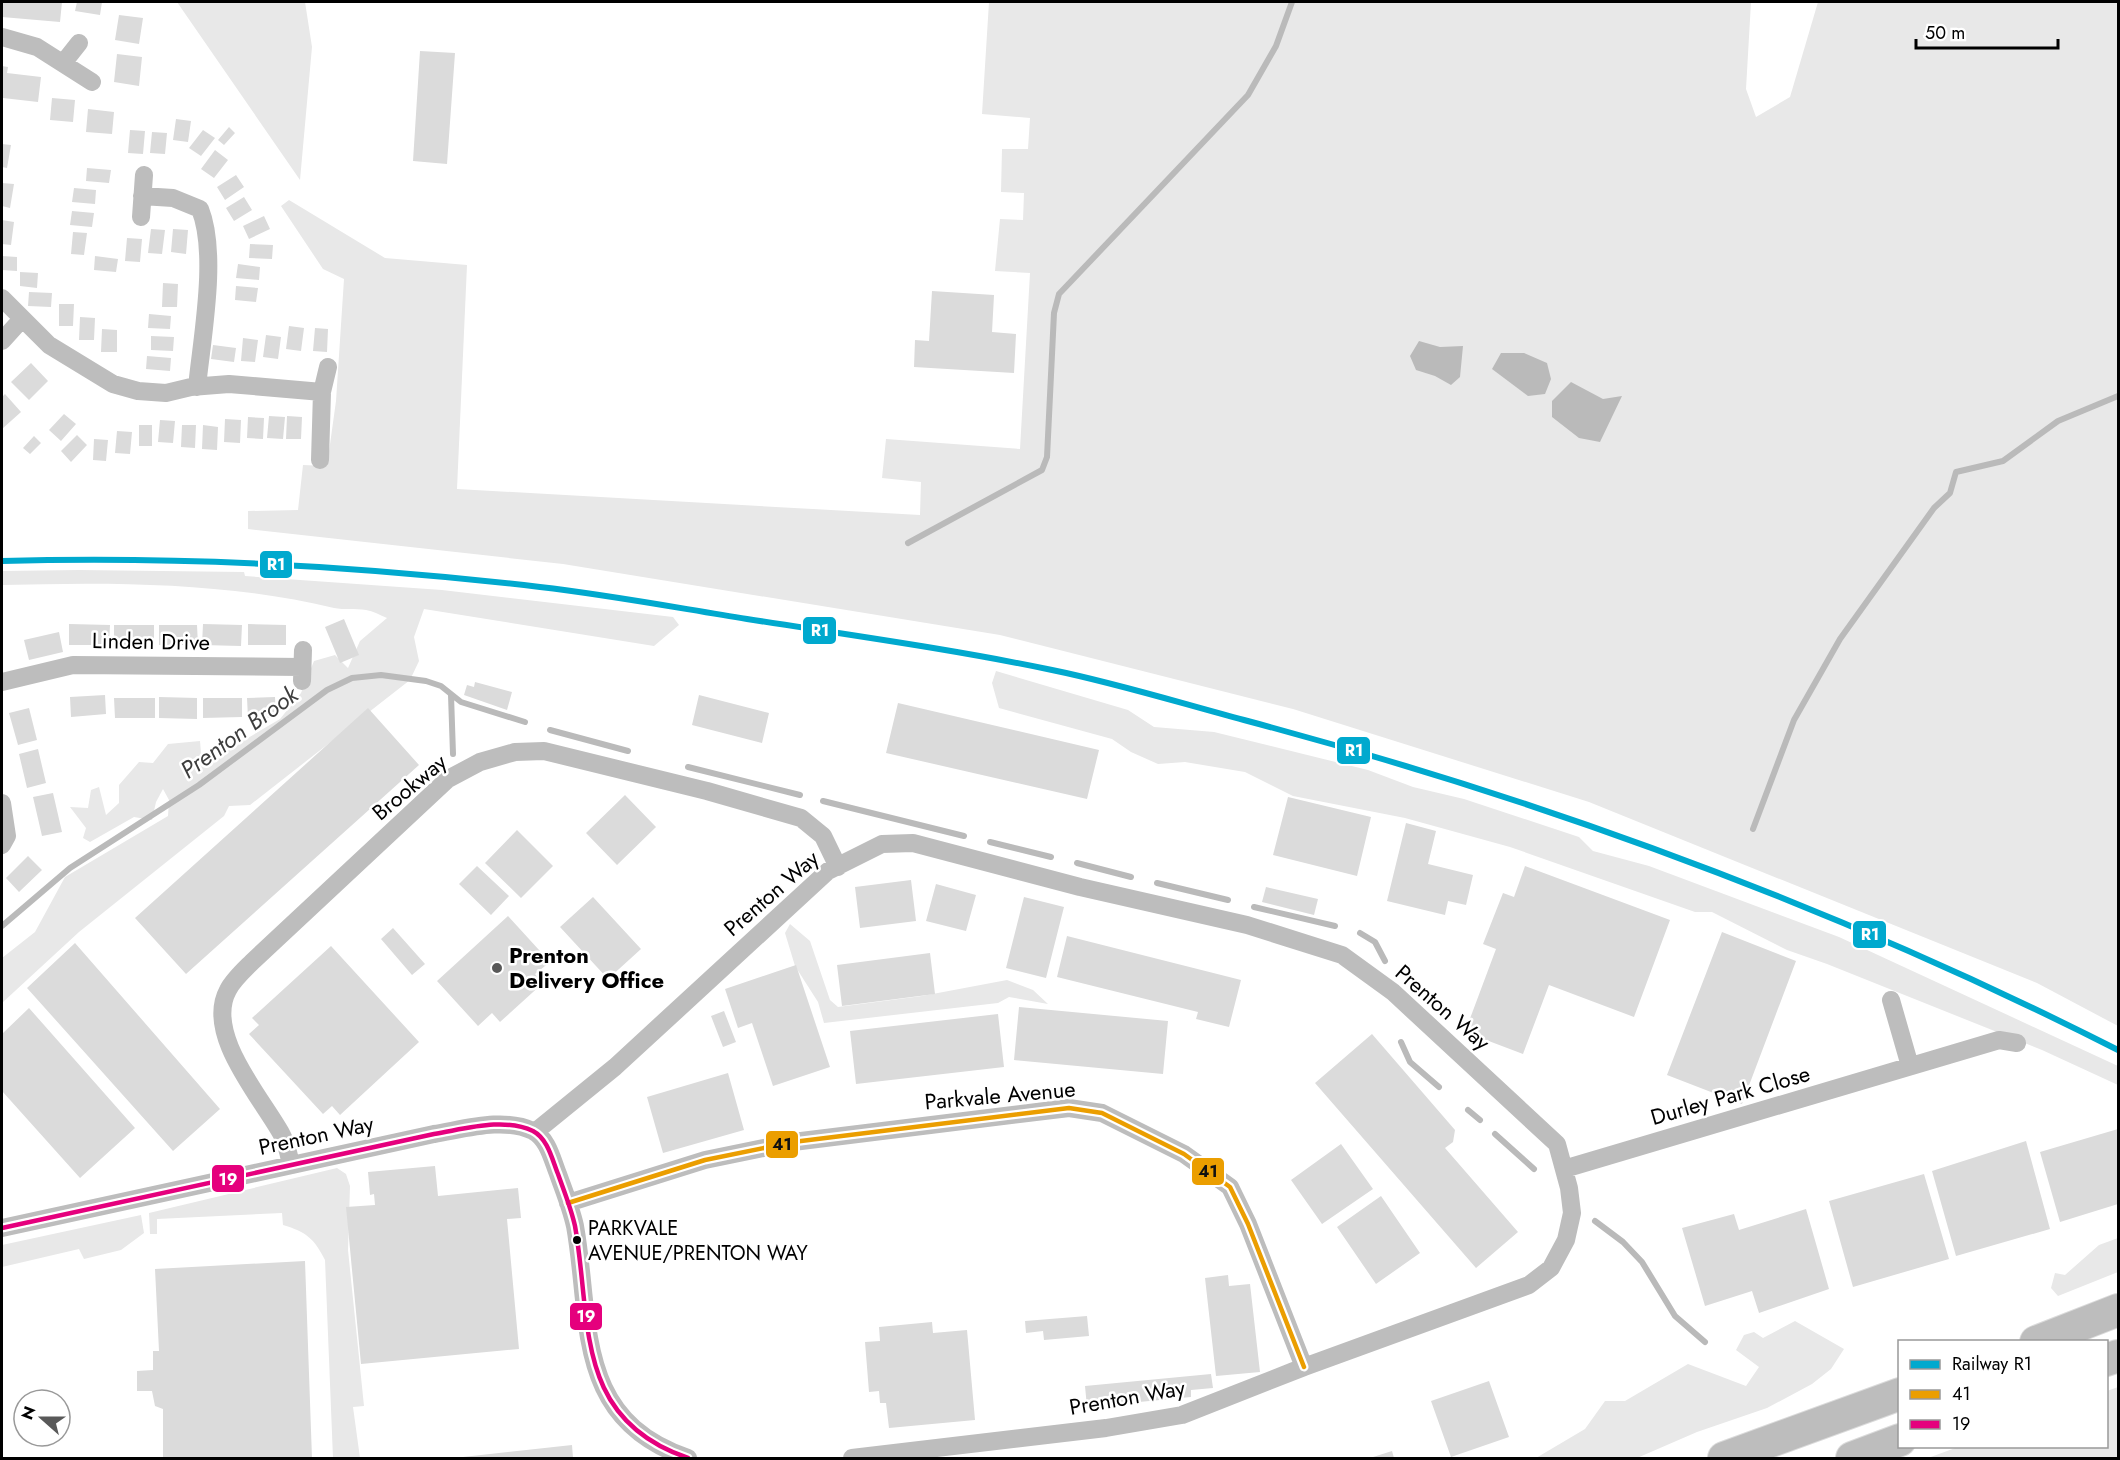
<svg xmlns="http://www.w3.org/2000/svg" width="2120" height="1460" font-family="Jost,sans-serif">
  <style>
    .green { fill: #e8e8e8 }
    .water { fill: #bababa }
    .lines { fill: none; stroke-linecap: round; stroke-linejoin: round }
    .stream { stroke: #bababa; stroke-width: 6 }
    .building { fill: #dbdbdb }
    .highway-casing { stroke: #dbdbdb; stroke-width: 34 }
    .street { stroke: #bdbdbd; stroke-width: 18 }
    .highway { stroke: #bdbdbd; stroke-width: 32 }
    .bus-1-casing { stroke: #fff; stroke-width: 9 }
    .bus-2-casing { stroke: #fff; stroke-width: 9 }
    .bus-1 { stroke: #eb9e00; stroke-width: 4.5 }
    .bus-2 { stroke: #e5007d; stroke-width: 4.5 }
    .rail-1-casing { stroke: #fff; stroke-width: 10 }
    .rail-1 { stroke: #00a9ce; stroke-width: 6 }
    .poi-dot { fill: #595959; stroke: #fff; stroke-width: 2 }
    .bus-dot { fill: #000; stroke: #fff; stroke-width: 2 }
    .labels { text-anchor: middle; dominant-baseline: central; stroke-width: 5; stroke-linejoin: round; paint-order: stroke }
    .bus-label { font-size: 20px; fill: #000; stroke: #fff; text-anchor: start }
    .street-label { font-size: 22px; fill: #000; stroke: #fff }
    .poi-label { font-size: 22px; font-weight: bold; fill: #000; stroke: #fff; text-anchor: start }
    .water-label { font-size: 24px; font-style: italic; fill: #3d3d3d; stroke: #fff }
    .line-badge { stroke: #fff; stroke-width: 2 }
    .badge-label { font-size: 16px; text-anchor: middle; font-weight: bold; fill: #fff }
    .pale-badge-label { font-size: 16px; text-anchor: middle; font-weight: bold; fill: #111 }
  </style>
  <rect width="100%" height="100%" fill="#fff"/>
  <path class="green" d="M177,2H305L312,47L300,180Z
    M989,2H1751L1746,89L1756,117L1790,97L1818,2H2118V1026L2037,983L1589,802L1293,709L1000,635L563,564L248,529V511L298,510L303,465L327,466L336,401L344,279L323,269L281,206L289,200L385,258L467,265L457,489L920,515L921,482L882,478L886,439L1020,449L1030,273L995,271L1000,219L1023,220L1024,193L1001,192L1002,149H1028L1030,118L982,114Z
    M79,570L244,572L245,576L442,590L673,617L679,625L654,646L424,609L414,637L419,661L410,680L250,805L229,806L224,816L79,932L2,1003V958L35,932L65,877L168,816L169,800L163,789L156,802L152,820L134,817L90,842L83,838L86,828L70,807L88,808L91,790L99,787L106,815L119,803V785L139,762L153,763L168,744L200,741L202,765L280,719L301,693L314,661L335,655L348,668L360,641L387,618C380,615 373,611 366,610C355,608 344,610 334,608C225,582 113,582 2,585V571Z
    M996,671L1128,710L1154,727L1214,732L1368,770L1413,787L1464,799L1579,837L1593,851L1649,866L1839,937L2118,1066V1085L2042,1050L1827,964L1787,950L1712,912H1695L1510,847L1405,818L1293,796L1245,772L1185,762L1158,764L1131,752L1112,739L999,708L992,683Z
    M790,924L810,941L830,1000L838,1007L922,996L1007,980L1033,990L1048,1004L1009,997L998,1003L824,1023L818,1002L795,966L785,933Z
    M337,1168L346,1174L350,1186L348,1250L364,1406L353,1407L360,1458H333L325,1260C314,1238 306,1232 283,1225L282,1213L157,1219V1234H150L149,1213Z
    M141,1215L144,1233L121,1250L84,1259L79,1249L2,1267V1245Z
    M2118,1238V1272L2058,1296L2051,1288L2055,1273L2065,1275L2099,1245Z
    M1795,1321L1844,1349L1831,1369L1812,1384L1767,1408L1697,1432L1637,1458H1536L1585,1429L1605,1401H1625L1688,1364L1746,1386L1759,1367L1736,1350L1744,1335L1754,1332L1763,1338Z
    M2118,1387V1458H1928L1958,1447L2106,1446L2107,1391Z"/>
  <path class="water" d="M1419,341L1440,347L1463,346L1460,377L1451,385L1435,376L1416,370L1410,356Z
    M1501,353H1524L1547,363L1551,379L1545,394L1528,396L1492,369Z
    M1571,382L1603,399L1622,396L1600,442L1579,438L1552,417V401Z"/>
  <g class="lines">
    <path class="stream" d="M908,543L1042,470L1047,457L1054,313L1059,294L1248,95L1276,46L1292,2
      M451,695L453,754
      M550,730L628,751
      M688,767L800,795
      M823,801L964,836
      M1753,829L1794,720L1840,639L1934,508L1950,493L1956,472L2003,461L2058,421L2118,396
      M990,842L1051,857
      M1077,863L1131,877
      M1157,883L1228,900
      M1254,907L1335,926
      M2,926L70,868L199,785L327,690L352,678L381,675L426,681L441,686L461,702L525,722
      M1360,933L1375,942L1385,961
      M1401,1042L1410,1062L1439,1087
      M1468,1110L1480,1120
      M1495,1134L1534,1169
      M1595,1221L1623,1242L1642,1262L1675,1316L1705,1342"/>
  </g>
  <path class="building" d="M2,2H62L60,22L2,17Z
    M77,2H102L100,15L75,11Z
    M119,15L143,18L139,44L115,40Z
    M420,51L455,53L447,164L413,161Z
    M117,54L142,57L139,86L114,82Z
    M2,66L8,67L7,73L41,77L38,102L3,98Z
    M52,98L75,100L73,122L50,120Z
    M88,109L114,112L112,134L86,132Z
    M176,119L191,121L188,142L173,140Z
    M229,127L235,133L224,145L218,140Z
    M130,130L145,131L143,154L128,153Z
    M203,130L215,138L201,156L189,148Z
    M152,132L167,133L165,154L150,153Z
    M2,144L11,145L7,168L2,167Z
    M215,150L228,160L214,178L201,169Z
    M87,168L111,170L109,183L86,181Z
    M236,175L244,187L225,200L217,187Z
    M2,183L14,184L10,208L2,206Z
    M74,188L96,190L95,204L72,202Z
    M244,197L252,210L234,221L226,208Z
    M72,211L94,213L92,227L70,225Z
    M264,216L270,229L249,239L243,226Z
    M2,220L14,222L11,245L2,244Z
    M151,229L165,230L162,254L148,253Z
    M173,229L188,230L186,254L171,252Z
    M73,232L87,233L84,255L71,254Z
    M127,238L142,239L140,262L125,261Z
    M250,244L273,245L272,259L249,258Z
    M2,256L17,257V271L2,270Z
    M95,256L118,259L116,272L94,270Z
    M238,264L260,267L259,280L236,278Z
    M20,272L38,273L37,288L20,286Z
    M163,283L178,284L177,307H162Z
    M236,286L258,288L256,302L235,300Z
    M932,291L994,295L992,332L1016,334L1014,373L914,367L915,340L929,341Z
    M29,292L52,293L51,307L28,306Z
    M59,304H74L73,326H59Z
    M149,314L171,316L170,329L148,328Z
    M80,317L95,318L94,340H79Z
    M289,326L304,328L301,351L286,349Z
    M315,328L328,329L327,352L313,351Z
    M102,329L117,330V352H101Z
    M266,335L281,337L278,359L263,357Z
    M151,336L174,337L173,351L151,350Z
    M243,338L258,340L255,362L241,361Z
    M213,345L236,348L234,362L211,359Z
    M147,356L171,358L170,371L146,369Z
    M31,363L48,381L29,400L11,382Z
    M5,394L21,412L2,429V397Z
    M64,414L76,424L61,441L49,430Z
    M269,416L285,417L283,439L267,438Z
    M287,416L302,417L301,439H286Z
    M248,417L264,418L263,439L247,438Z
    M225,419L241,420L240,443L224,442Z
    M160,420L175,421L173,443L158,442Z
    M139,425H152V446H139Z
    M182,425H196L195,448L181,447Z
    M203,425L218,427L217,450L202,449Z
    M117,431L132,432L130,454L115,453Z
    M77,435L87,445L71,462L61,451Z
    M34,436L41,443L30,454L23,448Z
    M94,439L108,440L106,461L93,460Z
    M344,619L359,655L340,663L325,627Z
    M69,624L110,625L109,645H69Z
    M203,624L242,625L241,646L202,645Z
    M248,624L286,625V645H248Z
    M114,625H154V645L114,646Z
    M159,625H197L198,645H159Z
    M59,632L63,652L29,660L24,640Z
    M475,682L512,692L507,710L464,695L467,685L474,687Z
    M105,695L106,714L71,717L70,697Z
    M699,695L769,713L762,743L692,725Z
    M159,697L197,698V719L159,718Z
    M275,697L276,718H248L247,698Z
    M114,698H155V718H115Z
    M203,698H242V717L203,718Z
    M898,703L1099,750L1087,799L886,753Z
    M29,708L37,740L18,745L9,713Z
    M368,708L419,765L186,974L135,918Z
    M38,749L46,783L27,788L19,754Z
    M53,793L62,832L42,836L33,797Z
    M625,795L656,827L617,865L586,833Z
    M1288,797L1371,817L1357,876L1273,855Z
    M1406,823L1436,831L1428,864L1473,875L1466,905L1448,901L1445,915L1387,901Z
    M517,830L553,866L521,898L485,863Z
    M28,856L42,870L19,892L6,878Z
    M477,866L509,896L491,915L459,884Z
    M1525,866L1670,920L1634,1017L1549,985L1523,1054L1465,1032L1496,949L1483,944L1503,893L1514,897Z
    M911,880L916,921L860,928L855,887Z
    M936,884L976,895L966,931L926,921Z
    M1266,887L1318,899L1314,915L1262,902Z
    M593,897L641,949L608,979L560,927Z
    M1024,897L1064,907L1046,978L1006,968Z
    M508,916L550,962L535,974L543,983L500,1022L492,1013L478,1026L437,981Z
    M393,928L425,964L412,975L381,939Z
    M1722,932L1796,961L1742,1104L1667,1075Z
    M1067,936L1241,980L1229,1027L1196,1019L1198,1012L1057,977Z
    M75,943L220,1109L173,1151L27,988Z
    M331,946L419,1042L340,1115L332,1106L323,1114L249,1034L259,1025L252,1018Z
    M930,953L935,994L842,1006L837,965Z
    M796,965L830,1067L773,1086L752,1023L738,1028L725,989Z
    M1019,1007L1168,1021L1163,1074L1014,1060Z
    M29,1008L135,1128L80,1178L2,1091V1034Z
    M724,1011L736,1042L723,1047L711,1016Z
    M998,1014L1004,1067L856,1084L850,1031Z
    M1372,1034L1455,1130L1453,1142L1445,1148L1518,1232L1476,1268L1315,1083Z
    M728,1073L744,1130L663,1153L647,1097Z
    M2118,1129V1204L2060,1222L2040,1152Z
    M2026,1141L2050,1229L1956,1256L1932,1171Z
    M1341,1144L1373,1189L1322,1224L1291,1180Z
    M435,1166L438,1196L518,1188L521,1218L507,1219L519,1349L361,1364L346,1207L375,1205L374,1194L370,1195L368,1172Z
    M1924,1174L1949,1259L1853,1287L1829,1201Z
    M1381,1196L1420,1253L1376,1284L1337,1227Z
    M1806,1209L1829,1289L1759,1313L1752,1291L1705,1306L1682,1228L1734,1214L1739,1230Z
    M305,1261L312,1458H163V1409L155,1406L152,1391H137V1371L153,1370V1351H159L155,1269Z
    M1228,1275L1229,1286L1250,1284L1260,1372L1216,1376L1205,1278Z
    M1087,1316L1089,1336L1044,1340L1043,1331L1026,1333L1025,1321Z
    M932,1322L933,1333L967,1330L975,1420L889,1428L886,1403H880L879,1391L869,1392L865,1342L880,1341L879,1327Z
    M1211,1374L1213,1388L1191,1390V1397L1087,1407L1085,1386Z
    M1489,1381L1509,1437L1451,1457L1431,1401Z
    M572,1445L573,1458H463V1457Z
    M1392,1451L1394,1458H1370Z"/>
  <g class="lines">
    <g class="highway-casing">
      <path id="highway" d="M2036,1342L2118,1310
        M2106,1360L2118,1356
        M1724,1458L1900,1394
        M1852,1458L1900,1440"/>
    </g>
    <path class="street" d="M2,37L37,47L92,82
      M64,62L79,43
      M142,196L173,198L200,209C218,254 202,337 197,387
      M141,217L144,175
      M2,298L49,345L113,384L138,391L166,393L191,387L229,384L322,392
      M2,341L21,320
      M320,460L322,392L328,367
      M302,681L303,650
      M2,682L73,665L302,667
      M2,803L7,836L2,845
      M1891,1000L1910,1066
      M535,1132L615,1067L828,871L882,844L913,843L1080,887L1247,925L1342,955L1393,992L1557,1144L1569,1188L1572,1213L1566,1240L1551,1268L1529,1285L1304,1367L1182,1415L1106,1428L852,1458
      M291,1165C289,1156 287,1144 282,1135C262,1098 204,1034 228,990C233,980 244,970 252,962L448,779L480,762L515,752L544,751L707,791L801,818L823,836L838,867
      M1564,1169L1999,1040L2017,1043
      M568,1203L705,1160L793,1142L1069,1108L1102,1113L1184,1154L1230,1187L1248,1224L1304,1367
      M2,1228L434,1134C465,1129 504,1117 533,1131C548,1139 552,1159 558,1174C564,1191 571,1208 575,1226C592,1321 573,1419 688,1458"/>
    <use href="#highway" class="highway"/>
    <g class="bus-1-casing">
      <path id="bus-1" d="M568,1203L705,1160L793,1142L1069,1108L1102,1113L1184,1154L1230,1187L1248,1224L1304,1367"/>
    </g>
    <g class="bus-2-casing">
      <path id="bus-2" d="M2,1228L434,1134C465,1129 504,1117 533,1131C548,1139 552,1159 558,1174C564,1191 571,1208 575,1226C592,1321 573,1419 688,1458"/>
    </g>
    <use href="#bus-1" class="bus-1"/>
    <use href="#bus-2" class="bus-2"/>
    <g class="rail-1-casing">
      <path id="rail-1" d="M2,561C181,556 362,566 540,587C610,595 678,608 747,619C849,635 951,649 1052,670C1116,683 1180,703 1244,720C1545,800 1840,909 2118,1050"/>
    </g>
    <use href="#rail-1" class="rail-1"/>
  </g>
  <circle class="poi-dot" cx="497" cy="968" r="6"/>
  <circle class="bus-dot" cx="577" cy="1240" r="5"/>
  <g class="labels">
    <g class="bus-label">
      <text x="588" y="1228">PARKVALE<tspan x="588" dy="25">AVENUE/PRENTON WAY</tspan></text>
    </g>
    <g class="street-label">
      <text transform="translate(151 641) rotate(1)">Linden Drive</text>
      <text transform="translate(409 787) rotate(-40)">Brookway</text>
      <text transform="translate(771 893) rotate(-41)">Prenton Way</text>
      <text transform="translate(1443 1007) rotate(41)">Prenton Way</text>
      <text transform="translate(1000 1095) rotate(-5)">Parkvale Avenue</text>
      <text transform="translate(1730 1095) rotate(-16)">Durley Park Close</text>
      <text transform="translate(316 1135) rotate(-12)">Prenton Way</text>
      <text transform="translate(1127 1397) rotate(-10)">Prenton Way</text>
    </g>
    <g class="poi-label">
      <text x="509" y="955">Prenton<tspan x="509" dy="25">Delivery Office</tspan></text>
    </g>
    <g class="water-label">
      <text transform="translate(239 732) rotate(-36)">Prenton Brook</text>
    </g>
  </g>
  <g class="line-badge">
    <rect x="259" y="550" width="34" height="29" rx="6" fill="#00a9ce"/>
    <rect x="802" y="616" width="35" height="29" rx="6" fill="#00a9ce"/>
    <rect x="1336" y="736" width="35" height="29" rx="6" fill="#00a9ce"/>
    <rect x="1852" y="920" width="35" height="29" rx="6" fill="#00a9ce"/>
    <rect x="765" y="1130" width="34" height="29" rx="6" fill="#eb9e00"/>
    <rect x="1191" y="1157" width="34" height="29" rx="6" fill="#eb9e00"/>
    <rect x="211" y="1164" width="34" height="29" rx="6" fill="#e5007d"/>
    <rect x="569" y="1302" width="34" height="29" rx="6" fill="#e5007d"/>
  </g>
  <g class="badge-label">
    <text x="276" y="570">R1</text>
    <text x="820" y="636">R1</text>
    <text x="1354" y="756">R1</text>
    <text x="1870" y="940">R1</text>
    <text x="228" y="1185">19</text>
    <text x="586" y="1322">19</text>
  </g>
  <g class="pale-badge-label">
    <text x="782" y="1150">41</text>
    <text x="1208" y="1177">41</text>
  </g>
  <rect width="2120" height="1460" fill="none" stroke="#000000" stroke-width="6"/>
  <rect x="1898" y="1340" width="210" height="108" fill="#ffffff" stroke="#999999" stroke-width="1.5"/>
  <rect x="1910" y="1360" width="30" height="9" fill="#00a9ce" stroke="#999999" stroke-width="1.5"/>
  <text x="1952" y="1370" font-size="18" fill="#000000">Railway R1</text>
  <rect x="1910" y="1390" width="30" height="9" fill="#eb9e00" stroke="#999999" stroke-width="1.5"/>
  <text x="1952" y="1400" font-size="18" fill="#000000">41</text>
  <rect x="1910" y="1420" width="30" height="9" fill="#e5007d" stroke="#999999" stroke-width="1.5"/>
  <text x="1952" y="1430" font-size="18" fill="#000000">19</text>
  <g transform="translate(42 1418) rotate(291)"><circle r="28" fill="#ffffff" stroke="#999999" stroke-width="1.5"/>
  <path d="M0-4.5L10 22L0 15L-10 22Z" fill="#595959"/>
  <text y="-9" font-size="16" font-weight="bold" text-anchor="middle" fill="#000000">N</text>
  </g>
  <path d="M1916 39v9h142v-9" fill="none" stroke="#000000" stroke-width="3"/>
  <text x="1925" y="39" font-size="18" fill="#000000" stroke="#ffffff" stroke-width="4.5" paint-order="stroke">50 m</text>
</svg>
